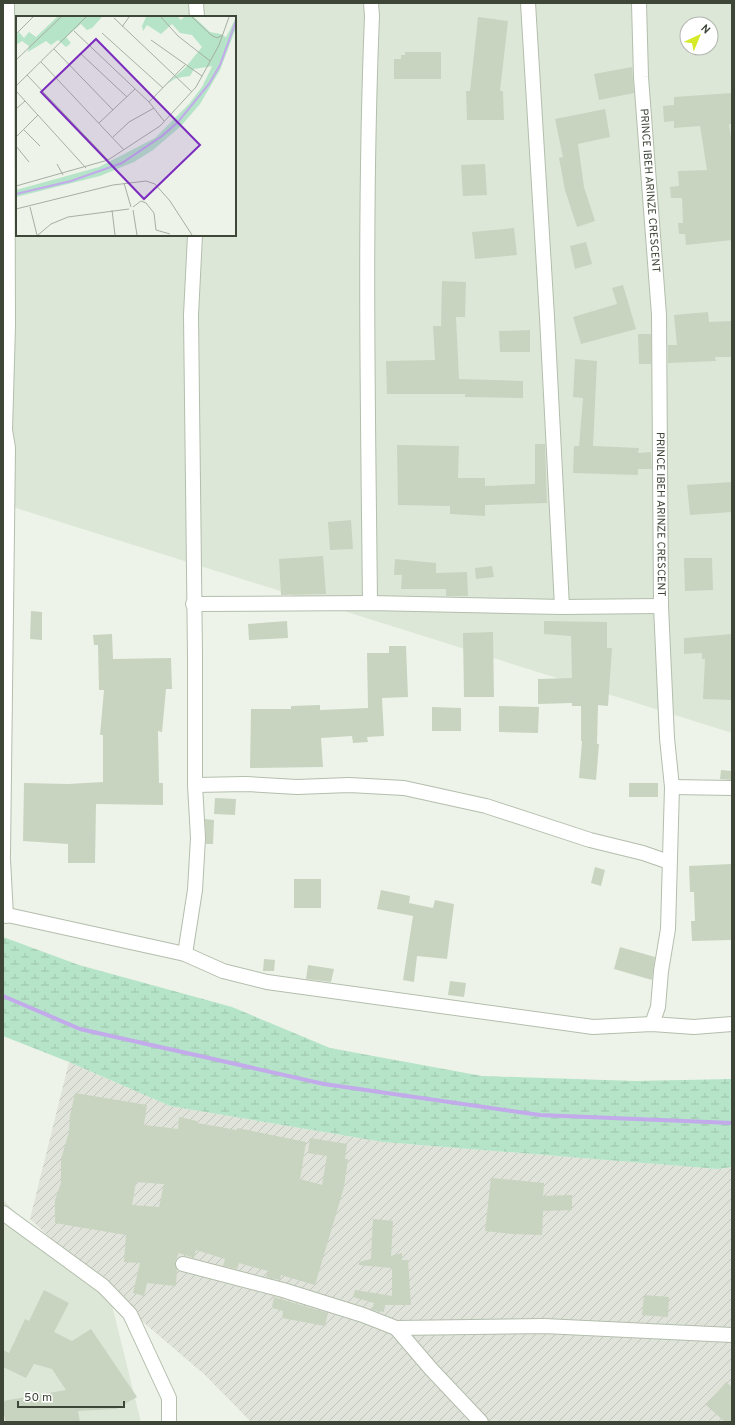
<svg xmlns="http://www.w3.org/2000/svg" width="735" height="1425" font-family="Overpass,sans-serif">
  <style>
    .residential { fill: #dde7d8; fill-rule: evenodd }
    .industrial { fill: url(#industrial-furrows) }
    .wetland { fill: url(#wetland-marsh) }
    .lines { fill: none; stroke-linecap: round; stroke-linejoin: round }
    .stream { stroke: #c2aaeb; stroke-width: 4 }
    .building { fill: #c8d4bf; fill-rule: evenodd }
    .minor-casing { stroke: #b3beac; stroke-width: 16 }
    .minor { stroke: #fff; stroke-width: 14 }
    .labels { text-anchor: middle; dominant-baseline: central; stroke-width: 4; stroke-linejoin: round; paint-order: stroke }
    .street-label { font-size: 11px; fill: #3e4638; stroke: #fff }
    .inset-river { fill: none; stroke: #c2aaeb; stroke-width: 2 }
    .inset-road { fill: none; stroke: #a7aea2; stroke-width: 1 }
    .view { fill: #7b2cbf; fill-opacity: 0.15; stroke: #7b2cbf; stroke-width: 2 }
    .inset-edge { fill: none; stroke: #3e4638; stroke-width: 2 }
  </style>
  <defs>
    <pattern id="industrial-furrows" width="10" height="10" patternUnits="userSpaceOnUse"><rect width="10" height="10" fill="#dfe3da"/><path d="M-1 1l2-2M0 10L10 0M9 11l2-2" fill="none" stroke="#c0c4bc"/></pattern>
    <pattern id="wetland-marsh" width="20" height="14" patternUnits="userSpaceOnUse"><rect width="20" height="14" fill="#b5e4c8"/><path d="M1 5h8M5 5V1M11 12h8M15 12V8" fill="none" stroke="#9dc5ad"/></pattern>
  </defs>
  <rect width="100%" height="100%" fill="#edf3e9"/>
  <path class="residential" d="M3,3H732V733L3,504ZM17,17H235V235H17ZM687,24H711V48H687Z
    M3,1200L19,1216L111,1301L141,1422H3Z"/>
  <path class="industrial" d="M69,1062L170,1106L383,1142L718,1169L732,1167V1422H251L205,1375L122,1304L30,1219Z"/>
  <path class="wetland" d="M3,937L79,965L232,1007L330,1048L482,1076L635,1081L732,1079V1167L718,1169L383,1142L170,1106L69,1062L3,1036Z"/>
  <g class="lines">
    <path class="stream" d="M3,996L80,1029L324,1084L540,1115L732,1123"/>
  </g>
  <path class="building" d="M478,17L508,21L500,91H503L504,120H467L466,91H470Z
    M405,52H441V79H394V59H401V55H405Z
    M632,67L634,93L599,100L594,74Z
    M732,93V124H729L732,144V240L686,245L685,234H679L678,223H683L682,198H671L670,187L679,186L678,171L707,170L700,126L674,128V121L664,122L663,106L674,105V97Z
    M605,109L610,137L578,144L584,187L595,221L577,227L565,190L559,158L563,157L555,119Z
    M485,164L487,195L463,196L461,165Z
    M514,228L517,255L475,259L472,232Z
    M586,242L592,264L575,269L570,246Z
    M442,281L466,282L465,317H456L459,379L523,381V398L465,397V394H387L386,361L435,360L433,326H441Z
    M623,285L636,329L581,344L573,317L617,304L612,288Z
    M708,312L709,322L732,321V357H715L716,361L668,363V345H677L674,315Z
    M530,330V352H500L499,331Z
    M638,334H651V364H639Z
    M575,359L597,361L593,446L639,448L638,453L651,452L652,469H638V475L573,473L574,446H579L583,398L573,397Z
    M535,444H545L547,503L485,505V516L450,514V506L398,505L397,445L459,446L458,478H485V486L535,484Z
    M732,482V512L690,515L687,485Z
    M351,520L353,549L330,550L328,522Z
    M323,556L326,594L281,595L279,559Z
    M684,558H712L713,590L685,591Z
    M395,559L436,563V573L467,572L468,596H446V589H401L402,575H394Z
    M492,566L494,577L476,579L475,568Z
    M31,611L42,612V640L30,639Z
    M287,621L288,638L249,640L248,624Z
    M544,621L607,622V648H612L608,706L598,705L597,744H599L596,780L579,778L582,741H581V706H572V703L538,704V679L572,678L571,636L544,634Z
    M493,632L494,697H464L463,633Z
    M112,634L113,659L171,658L172,689H166L162,732L158,731L159,783H163V805L96,804L95,863H68V844L23,841L24,783L68,784L103,782V735H100L104,690H99L98,645H94L93,635Z
    M732,634V700L703,699L705,659H702V653L684,654V638Z
    M389,646H406L408,697L382,698L384,736L367,737L368,742L353,743L352,736L321,738L323,767L250,768L251,709H291V706L320,705V710L368,708L367,653H389Z
    M499,706L539,707L538,733L499,732Z
    M432,707L461,708V731H432Z
    M721,770L732,771V780L720,779Z
    M629,783H658V797H629Z
    M215,798L236,799L235,815L214,814Z
    M205,819L214,820L213,844H206Z
    M732,864V940L692,941L691,921H695L694,892H690L689,866Z
    M595,867L605,870L601,886L591,883Z
    M294,879H321V908H294Z
    M381,890L410,896L409,903L433,908L435,900L454,904L447,959L417,956L414,982L403,980L413,916L377,909Z
    M620,947L655,957L652,980L614,969Z
    M264,959L275,960L274,971H263Z
    M308,965L334,969L331,982L306,979Z
    M450,981L466,983L464,997L448,995Z
    M75,1093L147,1105L144,1125L178,1129L179,1117L197,1121V1123L237,1130V1128L306,1142L300,1179L322,1185L327,1156L308,1153L310,1138L347,1144L345,1159H348L344,1187L315,1285L281,1275L280,1280L266,1277L268,1271L239,1263L237,1269L223,1266L225,1259L196,1250L194,1258L179,1253L175,1262L177,1270L176,1286L147,1283L144,1296L133,1293L140,1263L124,1262L126,1235L55,1223V1200L61,1183V1159L69,1132L70,1116ZM136,1182L164,1184L159,1207L132,1205Z
    M491,1178L544,1183L543,1196L572,1195V1210L543,1211L542,1235L513,1234L485,1231Z
    M373,1219L393,1221L391,1256L402,1253V1260H408L411,1305H385L384,1312L372,1310L374,1303L353,1297L355,1290L392,1296V1268L359,1265V1262L371,1259Z
    M44,1290L69,1303L54,1332L72,1341L91,1329L137,1397L116,1409L78,1411L80,1422H6L3,1412V1401L66,1390L52,1369L34,1364L26,1378L3,1367V1350L9,1353L25,1319L29,1321Z
    M644,1295L669,1297L668,1317L642,1315Z
    M274,1297L328,1313L325,1326L282,1318L283,1311L272,1308Z
    M726,1382L732,1387V1422H725L706,1405Z"/>
  <g class="lines">
    <g class="minor-casing">
      <g id="minor">
        <path d="M196,3L197,17"/>
        <path d="M528,3L547,317L562,607"/>
        <path id="s1" d="M639,3L641,77L659,315L661,606L667,738L672,787L668,929L661,971L658,1007L652,1024"/>
        <path d="M370,603C368,407 364,211 372,16L371,3"/>
        <path d="M193,604L370,603L562,607L661,606"/>
        <path d="M195,785L246,784L297,787L349,785L404,788L486,806L590,840L643,853L669,862"/>
        <path d="M672,787L732,788"/>
        <path d="M3,855L8,448L5,430L8,326L7,3"/>
        <path d="M3,859L6,916"/>
        <path d="M3,914L185,954L223,971L267,982L593,1027L652,1024L694,1027L732,1024"/>
        <path d="M185,954L195,890L198,838L195,785V655L191,315L195,235"/>
        <path d="M3,1213L103,1286L130,1314L169,1398V1422"/>
        <path d="M183,1264L283,1290L363,1315L396,1328L544,1326L732,1335"/>
        <path d="M396,1328L431,1369L481,1422"/>
      </g>
    </g>
    <use href="#minor" class="minor"/>
  </g>
  <g class="labels">
    <g class="street-label">
      <text stroke="none"><textPath href="#s1" startOffset="188">PRINCE IBEH ARINZE CRESCENT</textPath></text>
      <text stroke="none"><textPath href="#s1" startOffset="512">PRINCE IBEH ARINZE CRESCENT</textPath></text>
    </g>
  </g>
  <g transform="translate(16 16)">
    <rect width="220" height="220" fill="#edf3e9"/>
    <path d="M41,1H86L76,12L71,14L65,8L50,21L55,27L50,31L42,24L35,29L30,25L12,36L13,30L6,25L0,29V19L3,16L8,22L13,16L20,21ZM130,1H162L165,4L168,1H178L194,16L205,18L211,22L197,50L178,53L174,60L160,62L148,70L169,52L186,31L176,19L164,17L156,8L145,18L131,9L127,15L126,10Z" fill="#b5e4c8"/>
    <path d="M220,1V12L204,54L184,88L164,111L137,134L118,146L84,160L0,181V174L83,151L139,122L173,88L186,71Z" fill="#b5e4c8"/>
    <path class="inset-river" d="M0,178L55,165L106,147L146,120L162,106L193,68L204,49L220,5"/>
    <path class="inset-road" d="M145,1L162,20L194,45M176,1L195,19L201,22L207,19M98,2L176,76M106,11L113,1M58,15L133,86L148,105M86,17L147,72M0,18L17,1M135,24L186,60M38,33L97,94M64,37L111,81M0,44L45,1M25,46L108,134M11,59L92,144M0,70L70,1M0,75L70,152M133,86L169,49M0,93L9,85M83,107L119,73M7,113L24,130M0,121L22,99M97,121L113,106L138,92M0,130L13,146M41,148L47,159M108,167L115,191M0,170L92,144L144,110L180,71L203,29L213,1M14,191L21,219M117,191L125,185L130,187L138,197L140,214L154,218M0,193L97,169L130,165L139,168L154,185L176,219M96,194L99,219M117,194L121,219M22,219L35,208L52,201L113,193"/>
    <path class="view" d="M80,23L184,129L128,183L25,76Z"/>
    <rect width="220" height="220" class="inset-edge"/>
  </g>
  <rect width="735" height="1425" fill="none" stroke="#3e4638" stroke-width="8"/>
  <g transform="translate(699 36) rotate(44)"><circle r="19" fill="#ffffff" stroke="#b2b5af"/>
  <path d="M0-3L7 15L0 10L-7 15Z" fill="#d5ea29"/>
  <text y="-6" font-size="11" font-weight="bold" text-anchor="middle" fill="#3e4638">N</text>
  </g>
  <path d="M18 1401v6h106v-6" fill="none" stroke="#3e4638" stroke-width="2"/>
  <text x="24" y="1401" font-size="12" fill="#3e4638" stroke="#ffffff" stroke-width="3" paint-order="stroke">50 m</text>
</svg>
